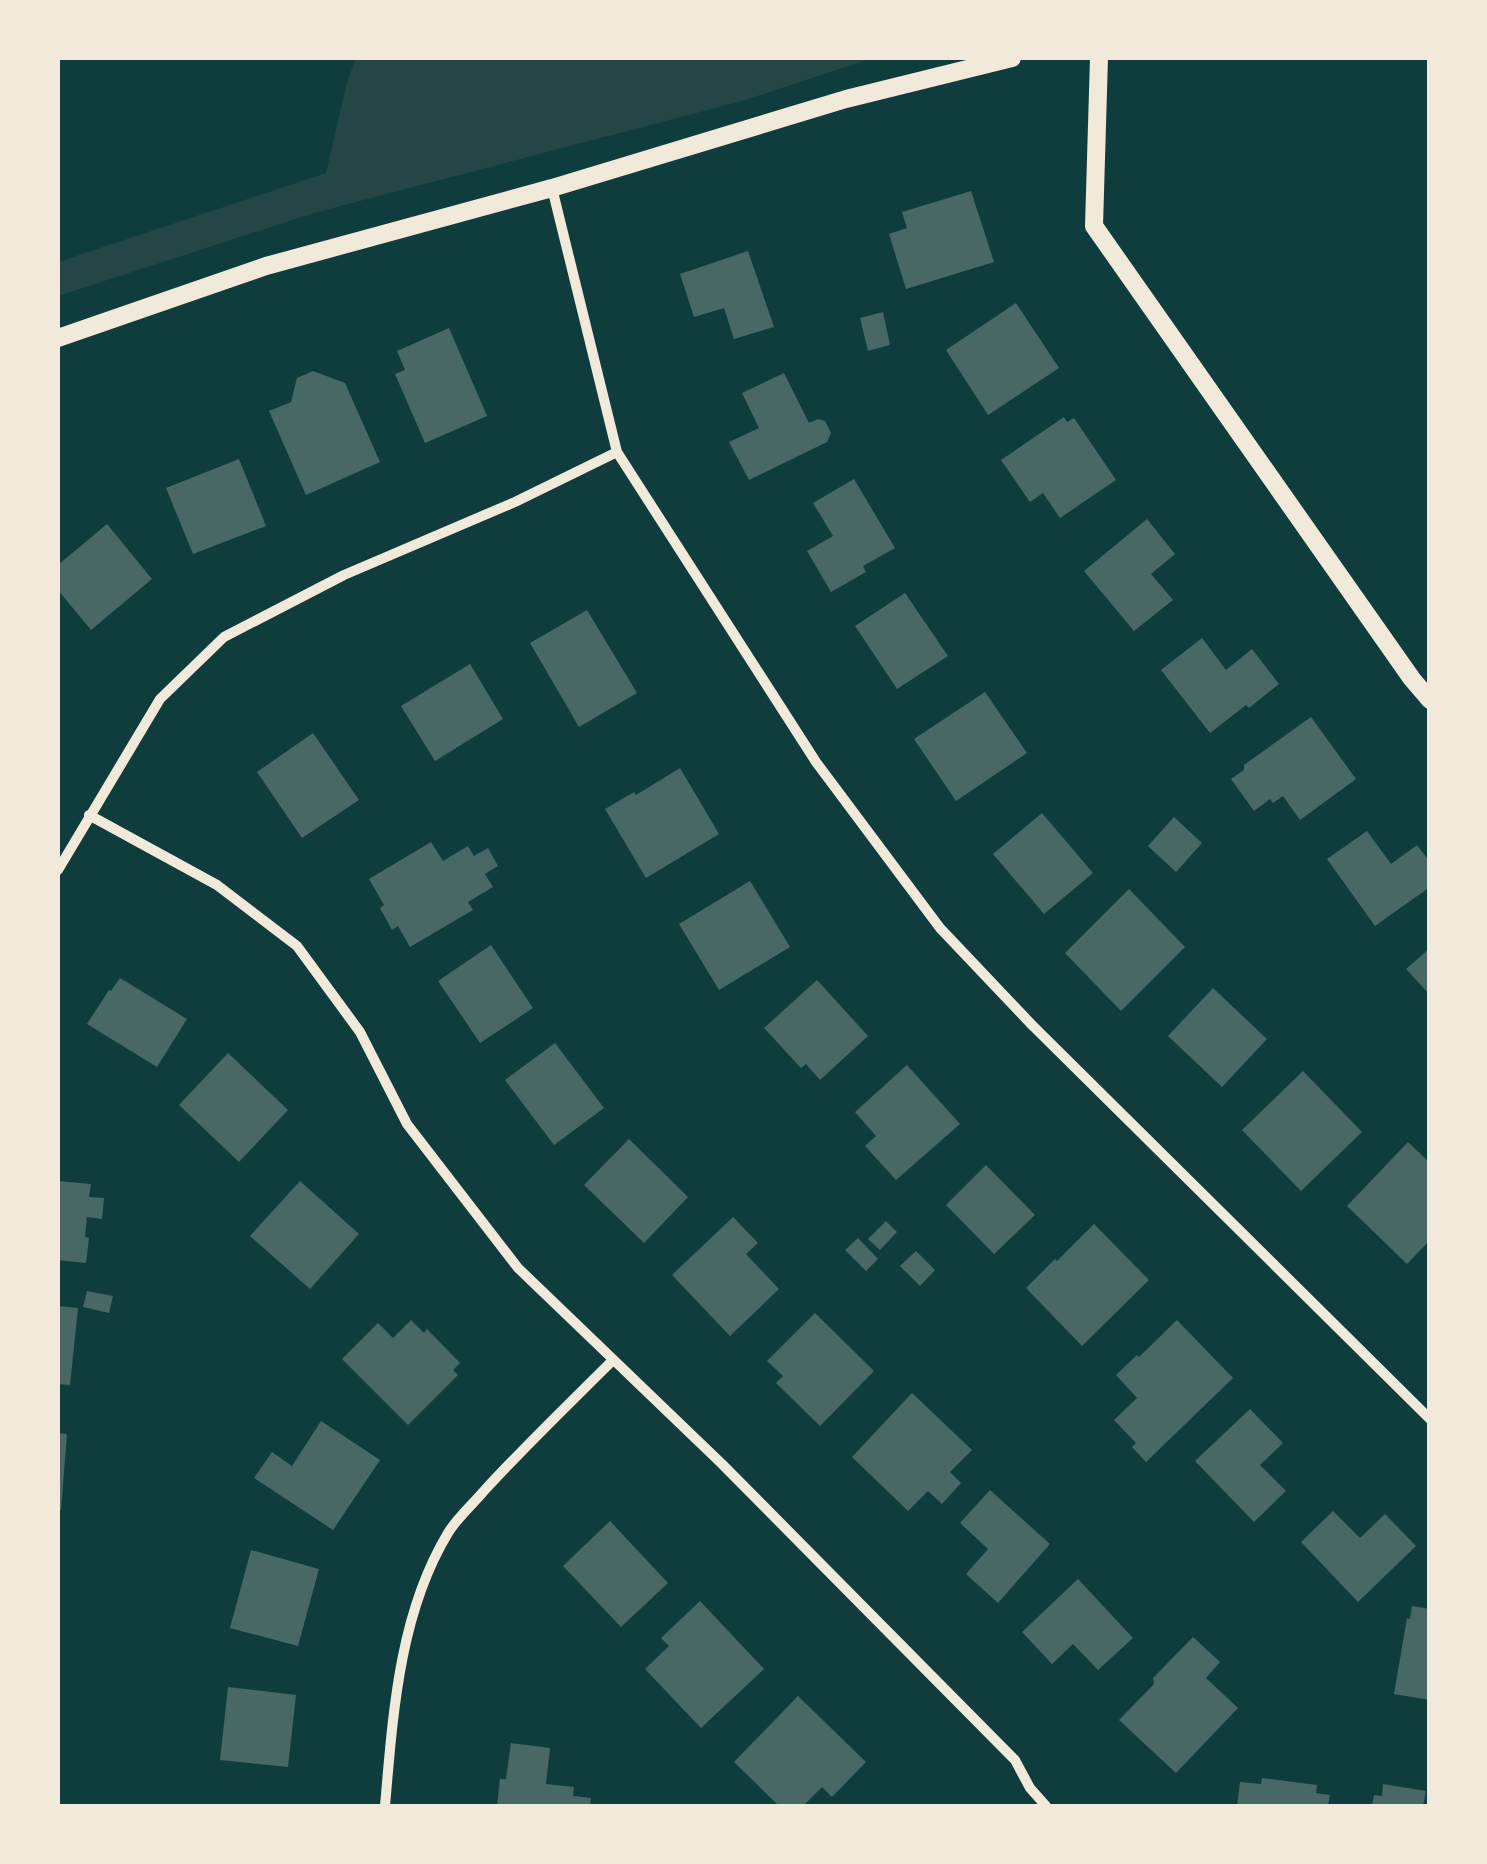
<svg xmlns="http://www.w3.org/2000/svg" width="1487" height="1864" font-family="'Noto Sans',sans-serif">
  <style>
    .green { fill: #244646 }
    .building { fill: #486865 }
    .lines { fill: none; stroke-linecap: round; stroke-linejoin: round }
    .minor { stroke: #f1e9da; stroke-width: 10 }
    .tertiary { stroke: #f1e9da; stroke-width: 18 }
  </style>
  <rect width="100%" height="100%" fill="#0f3d3e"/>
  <path class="green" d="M356,58H873L742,101L314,213L58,296V262L326,173L347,82Z"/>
  <path class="building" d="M971,191L994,262L906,289L889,234L907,228L902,212Z
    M748,251L774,327L734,339L724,308L694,317L680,274Z
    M1016,303L1059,368L988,415L946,350Z
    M883,312L890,345L868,351L860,318Z
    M449,328L487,416L425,443L395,374L405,370L397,351Z
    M313,371L345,383L380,462L306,495L269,411L291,402L297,378Z
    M784,373L809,423L818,419L825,421L831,433L827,442L749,480L729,442L759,428L742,393Z
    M1064,417L1067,422L1074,418L1116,480L1060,518L1043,493L1030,502L1001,460Z
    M239,459L266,526L193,554L166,488Z
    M854,479L895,548L863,566L866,572L831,592L807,551L833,536L813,503Z
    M1147,519L1175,554L1151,574L1173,600L1134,631L1084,571Z
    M107,524L152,579L91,630L58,590V565Z
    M905,593L948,656L897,689L855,626Z
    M587,610L637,693L579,727L530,643Z
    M1202,638L1226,670L1252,649L1279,684L1249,708L1246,705L1210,733L1161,670Z
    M470,664L503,719L435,761L401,706Z
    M985,692L1027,753L956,801L914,739Z
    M1311,717L1356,779L1300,820L1283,796L1273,803L1270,799L1254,811L1231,779L1244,770V765Z
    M313,733L359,800L302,838L257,772Z
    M680,768L719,834L646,878L605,809L634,792L636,795Z
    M1042,813L1093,873L1044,914L993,854Z
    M1174,817L1202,843L1176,872L1148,846Z
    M1367,831L1391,864L1417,845L1430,862V887L1375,926L1327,859Z
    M431,842L443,861L468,846L474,856L488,848L498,866L485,874L493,887L468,902L473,910L410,947L398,926L392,930L380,908L384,905L369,879Z
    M750,881L790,947L719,990L679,924Z
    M1129,889L1185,947L1121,1011L1065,953Z
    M491,945L533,1008L480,1043L438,981Z
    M1430,948V995L1406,969Z
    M120,978L187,1019L157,1067L87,1024L109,990L111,991Z
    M817,980L868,1036L820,1080L806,1064L801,1068L764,1028Z
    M1213,988L1267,1039L1222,1087L1168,1036Z
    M555,1043L604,1108L554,1145L505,1080Z
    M228,1053L288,1110L239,1162L179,1105Z
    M907,1065L960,1124L896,1180L865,1146L876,1136L855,1112Z
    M1303,1071L1362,1132L1301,1191L1242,1130Z
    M629,1139L688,1197L644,1243L584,1185Z
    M1408,1142L1430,1163V1240L1407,1264L1347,1206Z
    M986,1165L1035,1215L994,1254L946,1205Z
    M58,1181L91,1184L89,1197L104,1198L102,1219L87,1217L85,1237L89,1238L86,1263L58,1260Z
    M300,1181L359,1234L310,1289L250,1236Z
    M733,1217L758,1243L746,1254L779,1289L730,1336L672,1275Z
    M886,1221L897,1232L880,1250L868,1239Z
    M1094,1224L1149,1280L1082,1346L1026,1288L1055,1259L1057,1261Z
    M858,1238L878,1259L866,1271L845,1250Z
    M916,1251L935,1270L920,1286L900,1266Z
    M87,1291L113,1296L109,1313L83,1307Z
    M58,1306L78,1308L70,1385L58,1384Z
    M815,1313L874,1371L820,1426L776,1383L783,1376L767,1361Z
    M411,1320L424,1333L427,1329L460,1363L453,1370L458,1375L408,1425L342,1359L378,1323L393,1338Z
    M1177,1320L1233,1378L1146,1462L1132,1447L1136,1443L1114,1420L1137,1398L1116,1375L1137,1355L1139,1357Z
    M912,1393L972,1450L950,1472L961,1483L942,1504L928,1491L908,1511L852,1457Z
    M1250,1409L1283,1443L1260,1465L1286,1491L1254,1522L1195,1461Z
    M321,1421L380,1460L333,1530L254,1478L272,1452L292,1466Z
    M58,1433L67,1434L61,1510H58Z
    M990,1490L1050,1544L998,1603L966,1574L988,1549L960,1523Z
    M1333,1511L1360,1538L1385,1514L1416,1546L1358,1602L1301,1542Z
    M610,1521L668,1583L621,1627L563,1566Z
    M251,1550L319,1569L298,1646L230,1628Z
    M1078,1579L1133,1638L1098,1670L1073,1644L1052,1664L1022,1632Z
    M700,1601L764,1669L701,1728L645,1669L669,1646L661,1638Z
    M1412,1606L1430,1609V1700L1394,1694L1407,1618L1410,1619Z
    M1193,1637L1220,1662L1206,1678L1238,1708L1176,1773L1119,1720L1154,1684L1153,1678Z
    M228,1687L296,1695L288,1767L220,1760Z
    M798,1696L866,1762L832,1797L822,1787L803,1806H779L734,1762Z
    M511,1743L550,1748L546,1784L574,1787L573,1796L591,1798L590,1806H497L500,1779H506Z
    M1262,1778L1317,1785L1316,1793L1330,1795L1328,1806H1237L1240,1782L1261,1784Z
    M1383,1784L1426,1791L1423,1806H1372L1374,1795L1382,1796Z"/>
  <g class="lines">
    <path class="minor" d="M552,188L617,452L816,762L940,928L1032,1025L1430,1419
      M89,815L217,885L297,946L360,1032L407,1124L518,1268L722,1464L1015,1760L1030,1788L1046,1806
      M58,870L160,699L224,637L344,575L515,502L617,452
      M385,1806C393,1714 399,1614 448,1533C457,1518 472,1505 483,1492C524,1447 569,1404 612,1361"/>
    <path class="tertiary" d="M1099,58L1094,226L1412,679L1430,700
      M58,338L266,266L552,188L846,99L1012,58"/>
  </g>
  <rect width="1487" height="1864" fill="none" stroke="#f1e9da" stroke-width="120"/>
</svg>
